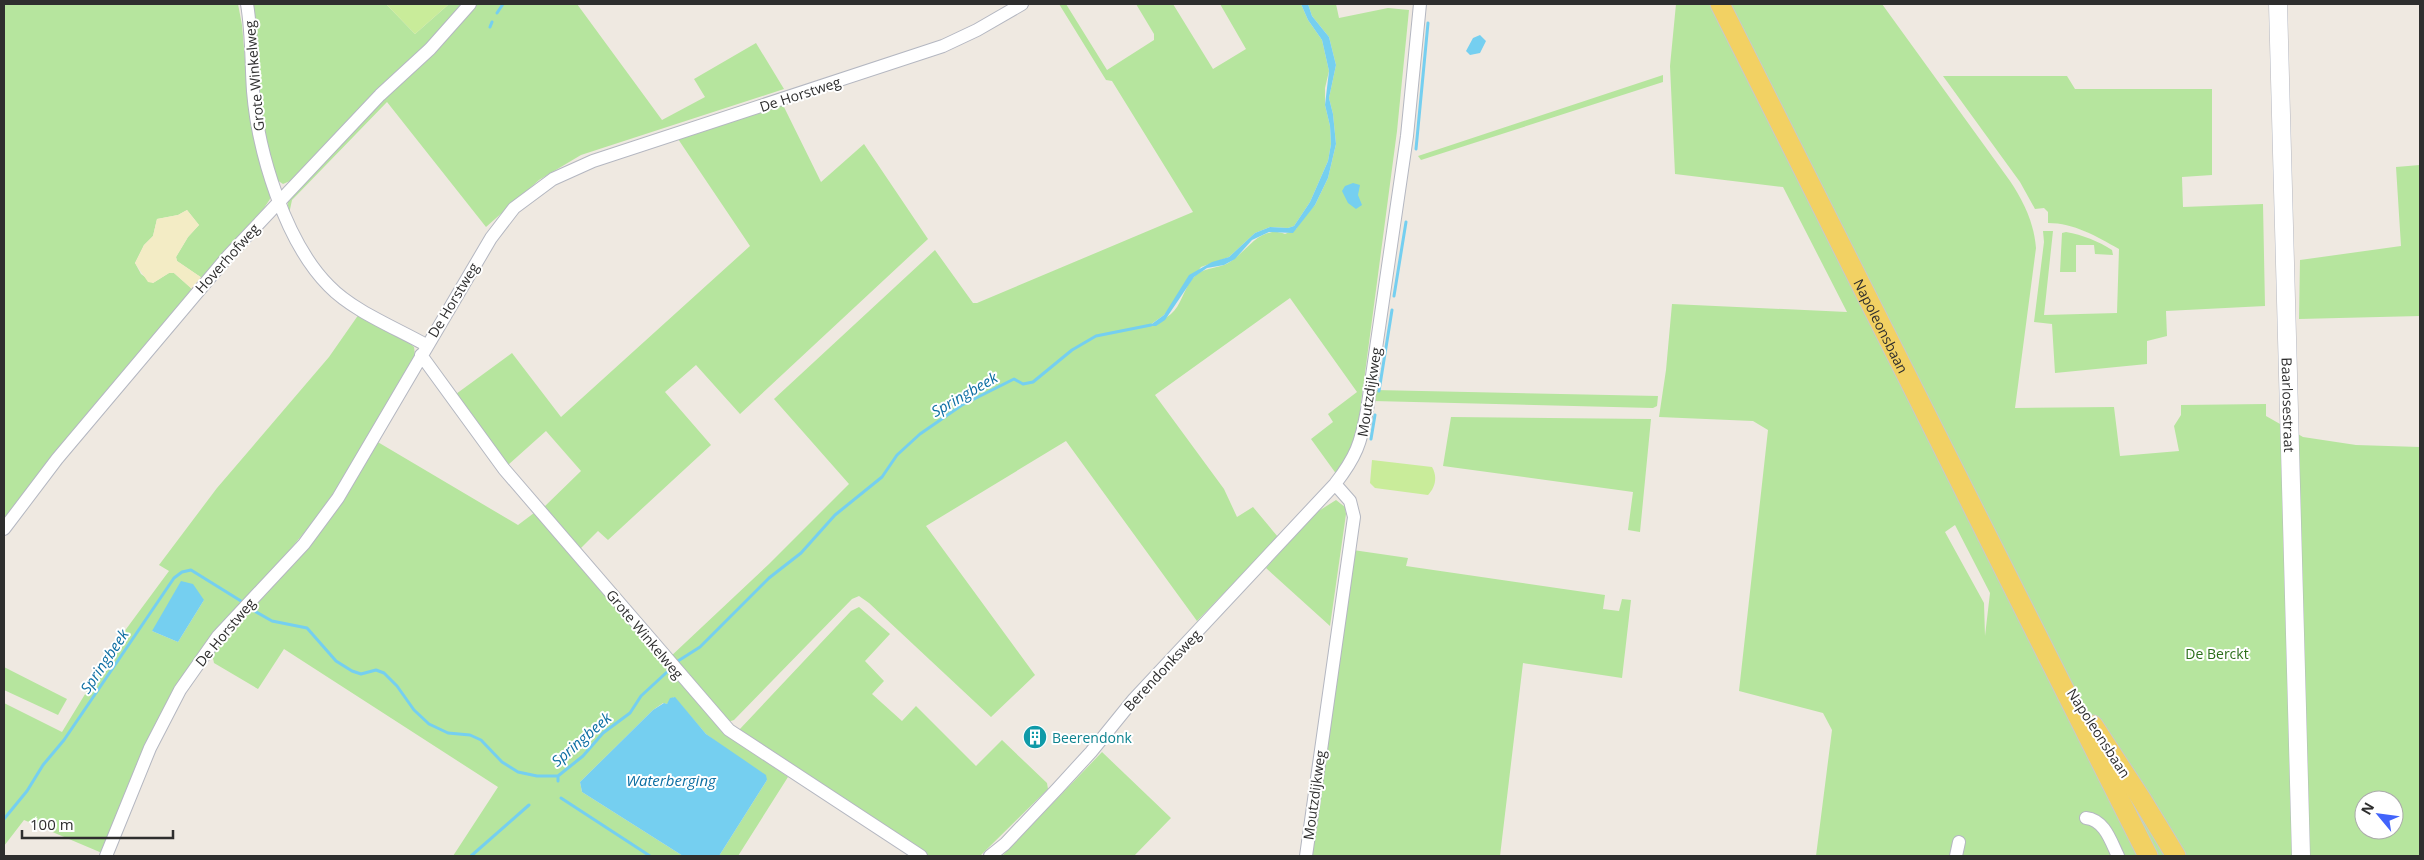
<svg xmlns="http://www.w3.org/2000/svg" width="2424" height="860" font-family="'Open Sans',sans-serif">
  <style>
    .green { fill: #b6e59e; fill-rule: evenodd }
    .sand { fill: #f3ecc5 }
    .pitch { fill: #c9ec9a }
    .water { fill: #75cff0 }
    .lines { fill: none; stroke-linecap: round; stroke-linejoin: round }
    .stream { stroke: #75cff0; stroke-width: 3 }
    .street-casing { stroke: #b4b7c1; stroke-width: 14 }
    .secondary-casing { stroke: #b4b7c1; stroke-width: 19 }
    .primary-casing { stroke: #c9c9c9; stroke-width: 21 }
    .street { stroke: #fff; stroke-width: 12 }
    .secondary { stroke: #fff; stroke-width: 18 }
    .primary { stroke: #f2d163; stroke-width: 19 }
    .labels { text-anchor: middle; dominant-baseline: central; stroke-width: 4; stroke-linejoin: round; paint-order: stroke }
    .street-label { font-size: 14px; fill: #2e2e2e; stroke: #fff }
    .park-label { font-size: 14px; fill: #2c6e1b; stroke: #fff }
    .culture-label { font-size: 14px; fill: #0d838f; stroke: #fff; text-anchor: start }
    .water-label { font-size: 15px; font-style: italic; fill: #0d6fa3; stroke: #fff }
  </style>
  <rect width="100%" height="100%" fill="#efe9e1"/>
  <path class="green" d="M4,4H238L242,25L248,95L271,190L270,199L264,208L202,278L177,261L176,257L188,237L199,225L187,210L178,215L157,219L153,236L144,245L135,263L141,274L153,283L169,273H174L192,289L4,520Z
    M250,4H386L415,34L449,4H463L426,44L376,90L290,181L283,184L277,180L264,135Z
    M477,4H577L662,120L705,97L694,79L756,43L784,89L581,155L539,180L486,227L387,102L292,200L289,214L287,197L382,97L433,53Z
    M1059,4H1066L1107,70L1154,40V34L1136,4H1173L1213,69L1246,49L1220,4H1301L1308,20L1322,40L1329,71L1325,88V105L1330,126L1331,144L1328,161L1310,202L1294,226L1288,228L1270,227L1255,233L1229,257L1201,267L1164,315L1150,325C1157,322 1165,319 1171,314C1181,306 1184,288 1193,278C1202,268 1213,269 1224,265C1246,256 1257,224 1285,234L1296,229L1303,218L1315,205L1328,178L1336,144L1333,114L1329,98L1336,65L1329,37L1312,16L1308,4H1336L1339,18L1388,8L1409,10L1397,131L1358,426L1351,449L1337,475L1311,439L1333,422L1328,414L1357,392L1290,298L1155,395L1224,489L1237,517L1253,507L1278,537L1197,621L1066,441L926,526L1035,675L991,717L869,603L859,596L852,599L734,720L728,722L669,658L769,564L849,484L774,399L935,250L973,303H977L1193,212L1112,81L1106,80Z
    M1676,4H1710L1985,545L1726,4H1882L2010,181C2024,202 2034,223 2036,248L2015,408L2114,407L2120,456L2179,451L2174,426L2181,415V405L2266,404V416L2303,437L2356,445L2420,447V856H1816L1832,730L1823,713L1739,691L1768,430L1753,421L1659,417L1666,370L1672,304L1847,312L1783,187L1675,174L1670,66ZM1955,525L1990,593L1985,636L1984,603L1945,532ZM2364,800H2394V830H2364Z
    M1663,75V82L1421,160L1418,156Z
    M1943,76H2067L2075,89H2212V175L2182,177L2183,207L2263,204L2265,306L2166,311L2167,336L2147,341V364L2055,373L2052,324L2034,322L2044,242L2043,231H2053L2044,315L2117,313L2119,249C2096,236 2074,223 2048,223V212L2044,208L2035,209L2020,182Z
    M782,103L821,182L864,144L928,239L740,414L696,365L665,392L711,445L608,540L598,531L579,550L543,508L581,471L546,431L507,466L456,394L512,353L561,417L750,246L676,136Z
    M2420,165V316L2299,319L2300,260L2401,246L2396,167Z
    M2066,232C2083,235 2098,241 2112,250L2113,255L2095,254L2094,245H2076V272H2060L2062,233Z
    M359,314L406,340L414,347L415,355L401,387L334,492L312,523L176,687L102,853L24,820L4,846V703L62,732L118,640L169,571L159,565L217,488L329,357ZM204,600L178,642L152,631Z
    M1375,390L1658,396L1657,406L1653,408L1373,401Z
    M1451,417L1651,419L1640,532L1628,530L1633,492L1443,466Z
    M376,441L518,525L534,513L720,729L788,777L738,856H719L767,780L706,734L674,697L667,704L663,703L653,710L580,782L582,792L683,856H453L498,787L284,649L258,689L214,663L212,654Z
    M1336,500L1345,507L1346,514L1330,626L1266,568L1314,514Z
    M1353,550L1408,558L1406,566L1605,595L1603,609L1619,611L1622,599L1631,600L1622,678L1523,663L1500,856H1306Z
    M859,607L890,634L865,661L884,681L872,694L902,721L916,706L976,766L1002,740L1047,783L1048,789L980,856H928L739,730L851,611Z
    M4,667L67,699L58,715L4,690Z
    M1102,752L1171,818L1134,856H1002Z"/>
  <path class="sand" d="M187,210L199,225L188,237L176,257L177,261L202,278L192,289L174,273H169L153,283L148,282L135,263L144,245L153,236L157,219L178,215Z"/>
  <path class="pitch" d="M386,4H449L415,34Z
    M1372,460L1432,467C1438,477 1435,488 1428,495L1375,488L1370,483Z"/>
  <path class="water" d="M1301,4H1308L1312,16L1329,37L1336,65L1329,98L1333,114L1336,144L1328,178L1315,205L1293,233L1269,232L1252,240L1235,259L1224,265L1207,268L1194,277L1165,320L1156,326H1149L1164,315L1189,275L1212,262L1229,257L1255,233L1270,227L1288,228L1294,226L1310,202L1328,161L1331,144L1330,126L1325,105L1329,71L1322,40L1308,20Z
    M1480,35L1486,41L1480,53L1470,55L1466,51L1473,38Z
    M1353,183L1360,185L1358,195L1362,205L1356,209L1348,203L1342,191L1345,186Z
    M181,581L193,584L204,600L178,642L152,631Z
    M675,697L706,734L766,775L767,780L719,856H683L582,792L580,782L653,710L664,703L667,704L670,698Z"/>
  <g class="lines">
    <path class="stream" d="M497,13L503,4
      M490,27L492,22
      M1416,149L1428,23
      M1394,296L1406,222
      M1379,391L1392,310
      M1371,439L1375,415
      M251,609L272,621L307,628L336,661L352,671L361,674L376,670L384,673L397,686L414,710L429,724L448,733L470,735L481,740L502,762L518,772L537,776H558L583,756L603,733L630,713L641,696L667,672
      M678,661L700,647L769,578L801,553L835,515L882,477L897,455L920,434L962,405L1014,379L1023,384L1033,382L1072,350L1096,336L1151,325
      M558,781V776
      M561,798L650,856
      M4,819L27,791L43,765L64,740L174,578L182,572L191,570L241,601
      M471,856L529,805"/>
    <g class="street-casing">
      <path id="street" d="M247,4C252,33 251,62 253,91C258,152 285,242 329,286C353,311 396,328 426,345
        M421,355L504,469L729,730L921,856
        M4,529L57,459L229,255L380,95L430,49L470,4
        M2086,818C2105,820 2111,842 2118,856
        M106,856L150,748L180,690L218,636L304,544L338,498L491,238L514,208L553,179L593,161L943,46L977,30L1022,4
        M990,856L1005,844L1058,788L1091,752L1134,699L1335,484C1356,457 1361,443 1367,410L1407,136L1420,4
        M1306,856L1354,517L1350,501L1335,484
        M1956,856L1959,842"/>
    </g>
    <g class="secondary-casing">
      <g id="secondary">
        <path id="s1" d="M2278,4L2301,856"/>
      </g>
    </g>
    <g class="primary-casing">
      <g id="primary">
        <path id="s2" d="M1720,4L2148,856"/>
        <path d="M2093,725L2142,800L2176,856"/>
      </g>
    </g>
    <use href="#street" class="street"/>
    <use href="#secondary" class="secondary"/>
    <use href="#primary" class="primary"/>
  </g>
  <defs>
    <g id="building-disc" transform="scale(1.25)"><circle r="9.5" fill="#0f9aa8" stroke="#fff"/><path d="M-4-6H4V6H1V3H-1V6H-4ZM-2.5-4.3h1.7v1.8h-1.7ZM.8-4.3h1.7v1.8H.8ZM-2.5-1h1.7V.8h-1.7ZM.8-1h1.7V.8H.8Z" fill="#fff"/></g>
  </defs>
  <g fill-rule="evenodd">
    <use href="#building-disc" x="1035" y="737"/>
  </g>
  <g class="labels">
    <g class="street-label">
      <text transform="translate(254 76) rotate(-95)">Grote Winkelweg</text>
      <text transform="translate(800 94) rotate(-18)">De Horstweg</text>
      <text transform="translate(227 258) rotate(-48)">Hoverhofweg</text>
      <text transform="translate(453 300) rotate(-59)">De Horstweg</text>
      <text stroke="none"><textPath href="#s2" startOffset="360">Napoleonsbaan</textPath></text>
      <text transform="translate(1369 392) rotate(-81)">Moutzdijkweg</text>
      <text stroke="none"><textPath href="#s1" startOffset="401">Baarlosestraat</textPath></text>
      <text transform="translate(225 632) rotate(-50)">De Horstweg</text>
      <text transform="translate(645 634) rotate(50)">Grote Winkelweg</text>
      <text transform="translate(1162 670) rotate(-47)">Berendonksweg</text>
      <text transform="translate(2099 733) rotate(57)">Napoleonsbaan</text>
      <text transform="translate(1314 795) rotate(-82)">Moutzdijkweg</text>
    </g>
    <g class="park-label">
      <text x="2217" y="653">De Berckt</text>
    </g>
    <g class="culture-label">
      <text x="1052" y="737">Beerendonk</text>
    </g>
    <g class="water-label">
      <text transform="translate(964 394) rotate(-30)">Springbeek</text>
      <text transform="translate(104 661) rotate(-56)">Springbeek</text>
      <text transform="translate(581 739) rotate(-41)">Springbeek</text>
      <text x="671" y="780">Waterberging</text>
    </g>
  </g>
  <rect width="2424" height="860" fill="none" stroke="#2e2e2e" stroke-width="10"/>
  <g transform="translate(2379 815) rotate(299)"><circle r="24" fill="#ffffff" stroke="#ababab"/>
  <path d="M0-4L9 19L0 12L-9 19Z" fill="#4264fb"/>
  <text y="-8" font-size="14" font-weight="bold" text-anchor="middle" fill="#2e2e2e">N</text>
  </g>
  <path d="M22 830v8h151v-8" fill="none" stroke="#2e2e2e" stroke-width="2.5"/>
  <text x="30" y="830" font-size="15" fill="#2e2e2e" stroke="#ffffff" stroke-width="4" paint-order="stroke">100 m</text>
</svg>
